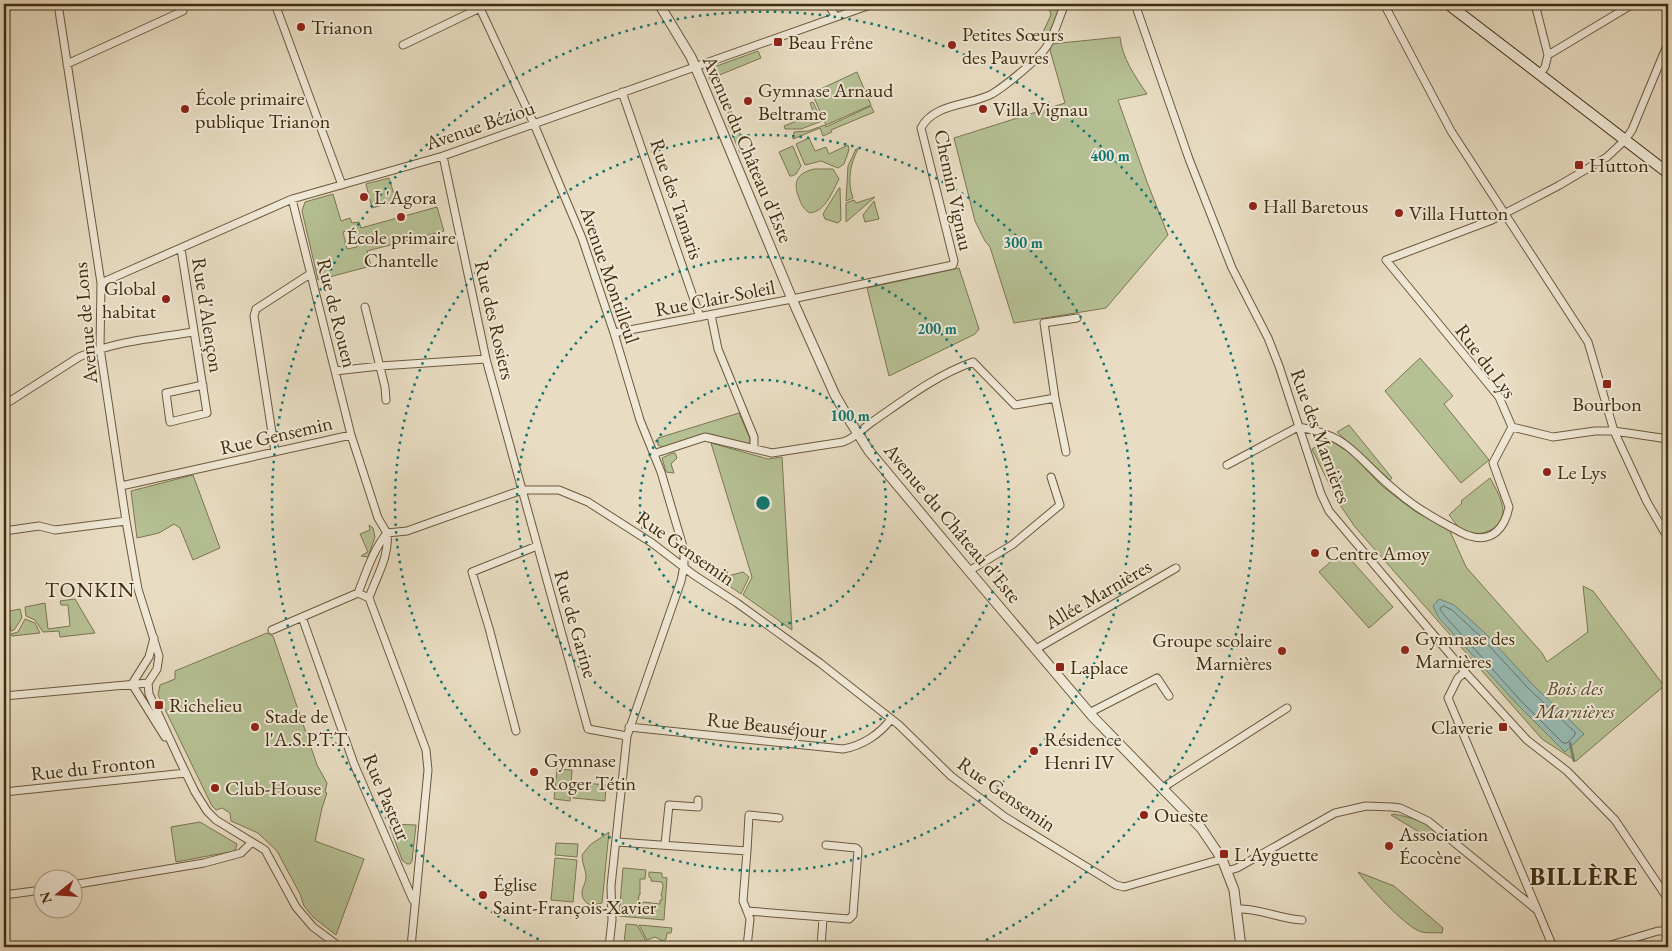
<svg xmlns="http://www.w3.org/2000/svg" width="1672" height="951" font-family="'EB Garamond',serif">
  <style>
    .green { fill: #b5c094; stroke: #7b7651; fill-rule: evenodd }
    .water { fill: #97bbb5; stroke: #758272 }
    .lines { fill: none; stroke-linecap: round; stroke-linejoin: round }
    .shore { stroke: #6c7462; stroke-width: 1 }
    .stream { stroke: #758272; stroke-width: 2.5 }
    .minor-casing { stroke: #6b593b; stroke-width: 9 }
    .tertiary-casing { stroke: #6b593b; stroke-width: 11 }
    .secondary-casing { stroke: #412d0e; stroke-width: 12 }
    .minor { stroke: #f0e8d7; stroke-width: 7 }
    .tertiary { stroke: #f0e8d7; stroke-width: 9 }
    .secondary { stroke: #f0e8d7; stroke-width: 10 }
    .ring { fill: none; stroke: #0f766e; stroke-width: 2.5; stroke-dasharray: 2.5 5 }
    .poi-dot { fill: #8f2418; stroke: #f0e8d7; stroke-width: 2 }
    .labels { text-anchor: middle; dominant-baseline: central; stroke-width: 4; stroke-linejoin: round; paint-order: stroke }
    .poi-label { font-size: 20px; fill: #412d0e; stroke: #f0e8d7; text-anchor: start }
    .street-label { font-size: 20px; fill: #412d0e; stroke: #f0e8d7 }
    .park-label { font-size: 20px; font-style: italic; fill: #584a29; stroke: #f0e8d7 }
    .neighbourhood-label { font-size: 21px; letter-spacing: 1px; fill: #412d0e; stroke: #f0e8d7 }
    .district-label { font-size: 25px; font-weight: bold; letter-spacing: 1px; fill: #412d0e; stroke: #f0e8d7 }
    .centre { fill: #0f766e; stroke: #f0e8d7; stroke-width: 2.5 }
    .ring-label { font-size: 15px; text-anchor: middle; font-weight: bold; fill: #0f766e; stroke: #f0e8d7; stroke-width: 4; stroke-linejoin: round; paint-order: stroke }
  </style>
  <rect width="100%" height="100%" fill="#e8dcc2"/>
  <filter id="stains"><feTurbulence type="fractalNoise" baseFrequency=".004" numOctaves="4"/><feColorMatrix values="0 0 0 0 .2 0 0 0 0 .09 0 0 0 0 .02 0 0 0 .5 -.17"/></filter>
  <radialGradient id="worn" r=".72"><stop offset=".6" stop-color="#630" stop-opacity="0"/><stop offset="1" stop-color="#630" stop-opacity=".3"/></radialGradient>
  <path class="green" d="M1048,4H1062L1049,34L1043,32L1051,15Z
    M1120,37C1122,58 1135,76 1147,94L1118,100L1147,182L1168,235L1106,308L1014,323L990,247L985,241L975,221L954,138L1065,103L1050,50L1051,44Z
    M758,51L761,58L717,76L741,136L738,138L743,151L740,153L726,119L729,114L719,101L709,78L714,67Z
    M857,72L871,105L826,125L812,93Z
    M813,102L822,121L801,129H785L784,126L814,114L810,103Z
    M871,106L874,112L831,130L832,132L823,136L820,128L793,139L794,132L808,131L825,125L826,127Z
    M809,138L815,151L826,147L829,154L848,145L849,150L844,164L838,168L821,161L805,165L796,144Z
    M793,146L801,166L796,174L792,176H790L779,152Z
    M856,149H858C850,165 847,181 853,198L846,201L848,166Z
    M814,169H833L839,179C832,192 826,211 810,213C804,210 801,204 799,198C792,181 798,173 814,169Z
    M389,178L396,201L372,208L366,184Z
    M839,188H840L841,220L838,223L825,219L823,214Z
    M333,194L341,221L350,218L352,223L359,222L361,228L437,207L444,231L367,251L371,266L318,280L302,211L305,202ZM355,228L357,236L354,237L357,247L347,249L343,232Z
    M875,197L846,222V203L854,200L856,203Z
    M874,201L879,219L865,222L863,215Z
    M959,268L979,329L975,334L967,338L889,376L867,288Z
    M1420,358L1453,396L1444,404L1489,460L1461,483L1385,391Z
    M739,413L750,439V442L748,444L710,434L663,447L658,445V438Z
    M1349,425L1392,478L1390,480L1337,432Z
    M1328,439L1350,453L1382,486L1400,500L1416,512L1449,529L1466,567L1542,653L1547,662L1588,632L1583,586L1593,591L1664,686L1576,761L1542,739L1355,527L1338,502L1312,449Z
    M711,443L768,459L782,457L792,630L743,595L752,577Z
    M673,453H675L677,458L671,464L674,473L666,472L662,458Z
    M193,475L220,548L193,560L180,528L174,524L159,533L137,538L131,491Z
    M1490,478C1495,487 1502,499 1503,510C1504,528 1480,539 1465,531C1458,528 1454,521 1449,515L1462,503L1461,501Z
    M369,525L373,528L375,537L368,557L361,556L368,552L360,534L370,530Z
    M1343,551L1393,607L1369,628L1319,572Z
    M718,570L727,571L728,576L743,572L749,577L741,594L721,580Z
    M75,599L95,633L60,637L59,631L43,632L35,620L26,616L25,607L45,603L48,629L70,626L68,605H61L60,601Z
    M20,609L22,618L14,630L11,631L9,622L4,612Z
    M25,619L35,623L40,633L12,636L11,634L18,632Z
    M267,633L273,636L317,765L327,783L325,792L327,793L322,808L315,841L364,859L336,935L313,917L304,906L300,894L277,851L258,833L231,821L230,813L222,808L216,810L212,806L158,695L160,685L175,679V671Z
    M557,769L572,770L570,801L554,799Z
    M575,782L606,785L605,801L573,798Z
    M1394,814C1407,817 1427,820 1434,831L1431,836L1428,837L1424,835L1391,815Z
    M200,822L237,844L235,851L176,862L171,827Z
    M389,824L416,825L412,861L410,864H407L402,860Z
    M609,832L602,903L593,905L588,904C575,893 587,886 586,875C585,868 582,862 582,855L590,845Z
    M556,843L578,844L577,857L555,855Z
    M555,858L577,860L573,902L551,900Z
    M623,868L646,870L645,879H640V895H639L638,904H642L643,902L660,904V900H662V896H661L663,886L662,882L651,881V878L649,877V872L662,873V877L667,878L664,920L619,916Z
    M1358,872L1394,886L1443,928L1442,933C1435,932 1425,934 1419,931C1404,925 1367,885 1358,872Z
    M626,924L637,925L646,941L642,947H626L624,943Z
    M639,925L672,928L671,933H667L666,939L663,941L655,937L647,940Z"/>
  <path class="water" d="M1439,599L1454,605L1485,633L1533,685L1584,734L1565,752L1516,703L1439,618L1433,606Z"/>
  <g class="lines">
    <path class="shore" d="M1444,606L1452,610L1481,637L1529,689L1575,732V735L1567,743H1563L1520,700L1444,615L1440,609Z"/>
    <path class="stream" d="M1570,743L1574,761"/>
    <g class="minor-casing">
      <path id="minor" d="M58,4L101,283L100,348L126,521L138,589L159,656L157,669L148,683L149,694L180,761L195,792L207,811L216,820L265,850L296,907L313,927L340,947
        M275,4L342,185
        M478,4L534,124L582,238L614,333L640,420L661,472L684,550V566L681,581L627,736L611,886L612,920L609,947
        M828,4L836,17
        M1135,4L1189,159L1232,268L1268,338L1279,366L1321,494L1329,511L1465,672L1527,740L1567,771L1615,820L1668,899
        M1384,4L1451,131L1588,342L1614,431L1647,502L1668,538
        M1535,4L1548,55L1545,67L1540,74
        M403,45L480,8
        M1548,55L1633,4
        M67,64L183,11
        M622,92L700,317
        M443,156L486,359L588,729L627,736
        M292,199L351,435
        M181,249L207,413L170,422L166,393L203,385
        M101,283L292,199L443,156L873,4
        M365,307L385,387L386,400
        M711,315L718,349L754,437V449
        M614,333L792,299L953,265L954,261L921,128C934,103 969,106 992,94C1005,86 1039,59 1047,46C1055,34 1059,17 1065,4
        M335,371L380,366L486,359
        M1055,398L1044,323L1077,318
        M4,405L79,357C115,341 155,338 194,332
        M1298,427C1316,430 1333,435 1347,446C1364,459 1378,477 1395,490C1412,505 1430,516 1449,526C1456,529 1462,534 1470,536C1493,543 1505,527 1509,507L1493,463L1512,427
        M1512,427L1499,397L1386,260L1492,220L1558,186L1607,157L1625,140L1632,130L1668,43
        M1512,427L1553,437L1595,431H1614L1668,439
        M275,452L254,316L256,309L310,274
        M653,454L705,437L772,453L843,442C855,438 862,429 872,422C904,400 936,375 973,362L1015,405L1055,398L1066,452
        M1227,465L1298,427
        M121,486L351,435L378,518L387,533L407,531L522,490H559L588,502L652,543L694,575L737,603L820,663L899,725L951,776L1005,817L1116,885L1124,887L1222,859
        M4,531L39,526L55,530L126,521
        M969,571L1012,545L1060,505L1051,477
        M358,593L369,598L426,750L428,770L411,947
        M358,593C366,573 373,550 387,533
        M369,598C376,577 390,556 387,533
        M302,617L354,764L413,900
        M272,630L358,593
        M1036,649L1176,568
        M1465,672L1458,678L1448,698L1553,947
        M132,684L165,737
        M132,684L149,657L154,638
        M4,696L148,683
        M1089,713L1157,678L1169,696
        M629,727L843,749C862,746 880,734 891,719
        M516,731L489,628L472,572L537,546
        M1163,788L1170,783L1287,708
        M4,792L186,773
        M617,842L747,851L743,901L747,911L849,919L853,915L858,850L856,848L826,845
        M665,844L669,805L698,807V800
        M747,851L749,815L779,818
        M1227,871L1237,868L1335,813L1366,806L1392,807L1400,808L1428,821L1537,910
        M72,885L204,863L241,853L252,842
        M4,895L42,890
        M1237,909C1260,908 1280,919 1302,920
        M747,911L750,919L747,947
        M821,947L823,918
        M1604,947L1658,931H1668"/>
    </g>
    <g class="tertiary-casing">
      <path id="tertiary" d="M659,4L691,57L701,80L792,299L835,395L850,421L869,451L969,571L1093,717L1201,828L1222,859L1234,890L1241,947"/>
    </g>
    <g class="secondary-casing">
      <path id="secondary" d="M1448,4L1668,173"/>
    </g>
    <use href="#minor" class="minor"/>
    <use href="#tertiary" class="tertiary"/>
    <use href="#secondary" class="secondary"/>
  </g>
  <g class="ring">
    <circle cx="763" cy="503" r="123"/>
    <circle cx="763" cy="503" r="246"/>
    <circle cx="763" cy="503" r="368"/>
    <path d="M552 946A491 491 0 1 1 974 946"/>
  </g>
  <g class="poi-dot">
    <circle cx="301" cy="27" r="5"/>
    <rect x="773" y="37" width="10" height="10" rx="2.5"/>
    <circle cx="952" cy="45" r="5"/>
    <circle cx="748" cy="101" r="5"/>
    <circle cx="185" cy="109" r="5"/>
    <circle cx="983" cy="109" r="5"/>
    <rect x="1574" y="160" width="10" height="10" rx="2.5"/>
    <circle cx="364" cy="197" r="5"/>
    <circle cx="1253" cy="206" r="5"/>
    <circle cx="1399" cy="213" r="5"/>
    <circle cx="401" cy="217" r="5"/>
    <circle cx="166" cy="299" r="5"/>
    <rect x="1602" y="379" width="10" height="10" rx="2.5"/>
    <circle cx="1547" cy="472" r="5"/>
    <circle cx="1315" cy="553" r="5"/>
    <circle cx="1405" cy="650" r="5"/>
    <circle cx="1282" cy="651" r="5"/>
    <rect x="1055" y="662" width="10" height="10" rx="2.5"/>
    <rect x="154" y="700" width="10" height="10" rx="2.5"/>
    <circle cx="255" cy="727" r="5"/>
    <rect x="1498" y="722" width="10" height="10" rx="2.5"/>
    <circle cx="1034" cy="751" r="5"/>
    <circle cx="534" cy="772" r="5"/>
    <circle cx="215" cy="788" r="5"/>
    <circle cx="1144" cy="815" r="5"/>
    <circle cx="1389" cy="846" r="5"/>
    <rect x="1219" y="849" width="10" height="10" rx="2.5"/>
    <circle cx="483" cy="895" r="5"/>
  </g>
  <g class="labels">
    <g class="poi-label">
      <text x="311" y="27">Trianon</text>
      <text x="962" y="34">Petites Sœurs<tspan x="962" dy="23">des Pauvres</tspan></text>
      <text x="788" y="42">Beau Frêne</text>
      <text x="758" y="90">Gymnase Arnaud<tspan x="758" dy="23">Beltrame</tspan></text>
      <text x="195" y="98">École primaire<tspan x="195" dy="23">publique Trianon</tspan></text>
      <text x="993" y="109">Villa Vignau</text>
      <text x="1589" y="165">Hutton</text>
      <text x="374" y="197">L'Agora</text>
      <text x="1263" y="206">Hall Baretous</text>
      <text x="1409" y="213">Villa Hutton</text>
      <text x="401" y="237" text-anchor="middle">École primaire<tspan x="401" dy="23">Chantelle</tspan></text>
      <text x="156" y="288" text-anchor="end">Global<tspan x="156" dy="23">habitat</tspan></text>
      <text x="1607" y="404" text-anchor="middle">Bourbon</text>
      <text x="1557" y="472">Le Lys</text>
      <text x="1325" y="553">Centre Amoy</text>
      <text x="1415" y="638">Gymnase des<tspan x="1415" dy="23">Marnières</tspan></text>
      <text x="1272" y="640" text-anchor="end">Groupe scolaire<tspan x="1272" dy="23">Marnières</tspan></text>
      <text x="1070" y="667">Laplace</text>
      <text x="169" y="705">Richelieu</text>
      <text x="265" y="716">Stade de<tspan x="265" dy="23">l'A.S.P.T.T.</tspan></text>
      <text x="1493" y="727" text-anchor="end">Claverie</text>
      <text x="1044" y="739">Résidence<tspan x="1044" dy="23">Henri IV</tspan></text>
      <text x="544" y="760">Gymnase<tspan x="544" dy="23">Roger Tétin</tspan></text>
      <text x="225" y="788">Club-House</text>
      <text x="1154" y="815">Oueste</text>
      <text x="1399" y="834">Association<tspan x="1399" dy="23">Écocène</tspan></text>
      <text x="1234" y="854">L'Ayguette</text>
      <text x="493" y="884">Église<tspan x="493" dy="23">Saint-François-Xavier</tspan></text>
    </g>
    <g class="street-label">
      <text transform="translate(480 125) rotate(-19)">Avenue Béziou</text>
      <text transform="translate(748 149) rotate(67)">Avenue du Château d'Este</text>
      <text transform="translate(954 190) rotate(78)">Chemin Vignau</text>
      <text transform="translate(677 199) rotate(71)">Rue des Tamaris</text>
      <text transform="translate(610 275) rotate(71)">Avenue Montilleul</text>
      <text transform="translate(715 298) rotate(-11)">Rue Clair-Soleil</text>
      <text transform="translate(337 313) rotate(76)">Rue de Rouen</text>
      <text transform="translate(208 315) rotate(81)">Rue d'Alençon</text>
      <text transform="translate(495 320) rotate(77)">Rue des Rosiers</text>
      <text transform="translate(85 323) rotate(-95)">Avenue de Lons</text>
      <text transform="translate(1486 361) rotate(53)">Rue du Lys</text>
      <text transform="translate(276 435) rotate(-13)">Rue Gensemin</text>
      <text transform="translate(1321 436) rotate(70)">Rue des Marnières</text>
      <text transform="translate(953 523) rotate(50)">Avenue du Château d'Este</text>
      <text transform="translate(686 548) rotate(35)">Rue Gensemin</text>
      <text transform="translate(1098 594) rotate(-30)">Allée Marnières</text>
      <text transform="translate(576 624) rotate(74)">Rue de Garine</text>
      <text transform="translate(767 725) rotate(6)">Rue Beauséjour</text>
      <text transform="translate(93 767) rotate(-6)">Rue du Fronton</text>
      <text transform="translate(1007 794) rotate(35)">Rue Gensemin</text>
      <text transform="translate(387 797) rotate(67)">Rue Pasteur</text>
    </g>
    <g class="park-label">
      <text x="1575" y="688">Bois des<tspan x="1575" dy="23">Marnières</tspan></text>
    </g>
    <g class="neighbourhood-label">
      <text x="90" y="589">TONKIN</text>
    </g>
    <g class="district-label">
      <text x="1584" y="876">BILLÈRE</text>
    </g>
  </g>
  <circle cx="763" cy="503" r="8" class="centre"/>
  <g class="ring-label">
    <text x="1110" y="161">400 m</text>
    <text x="1023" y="248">300 m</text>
    <text x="937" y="334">200 m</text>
    <text x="850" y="421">100 m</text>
  </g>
  <rect width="1672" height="951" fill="none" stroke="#e8dcc2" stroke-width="20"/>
  <rect x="5" y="5" width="1662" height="941" fill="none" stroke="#412d0e" stroke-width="2.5"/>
  <rect x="10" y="10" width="1652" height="931" fill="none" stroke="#412d0e"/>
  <g transform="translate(58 894) rotate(253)"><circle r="24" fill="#f0e8d7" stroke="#aa9d87"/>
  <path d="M0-4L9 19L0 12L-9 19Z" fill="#8f2418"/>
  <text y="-8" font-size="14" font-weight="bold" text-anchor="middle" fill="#412d0e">N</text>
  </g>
  <rect width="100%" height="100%" filter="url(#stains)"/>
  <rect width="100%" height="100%" fill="url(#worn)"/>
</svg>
